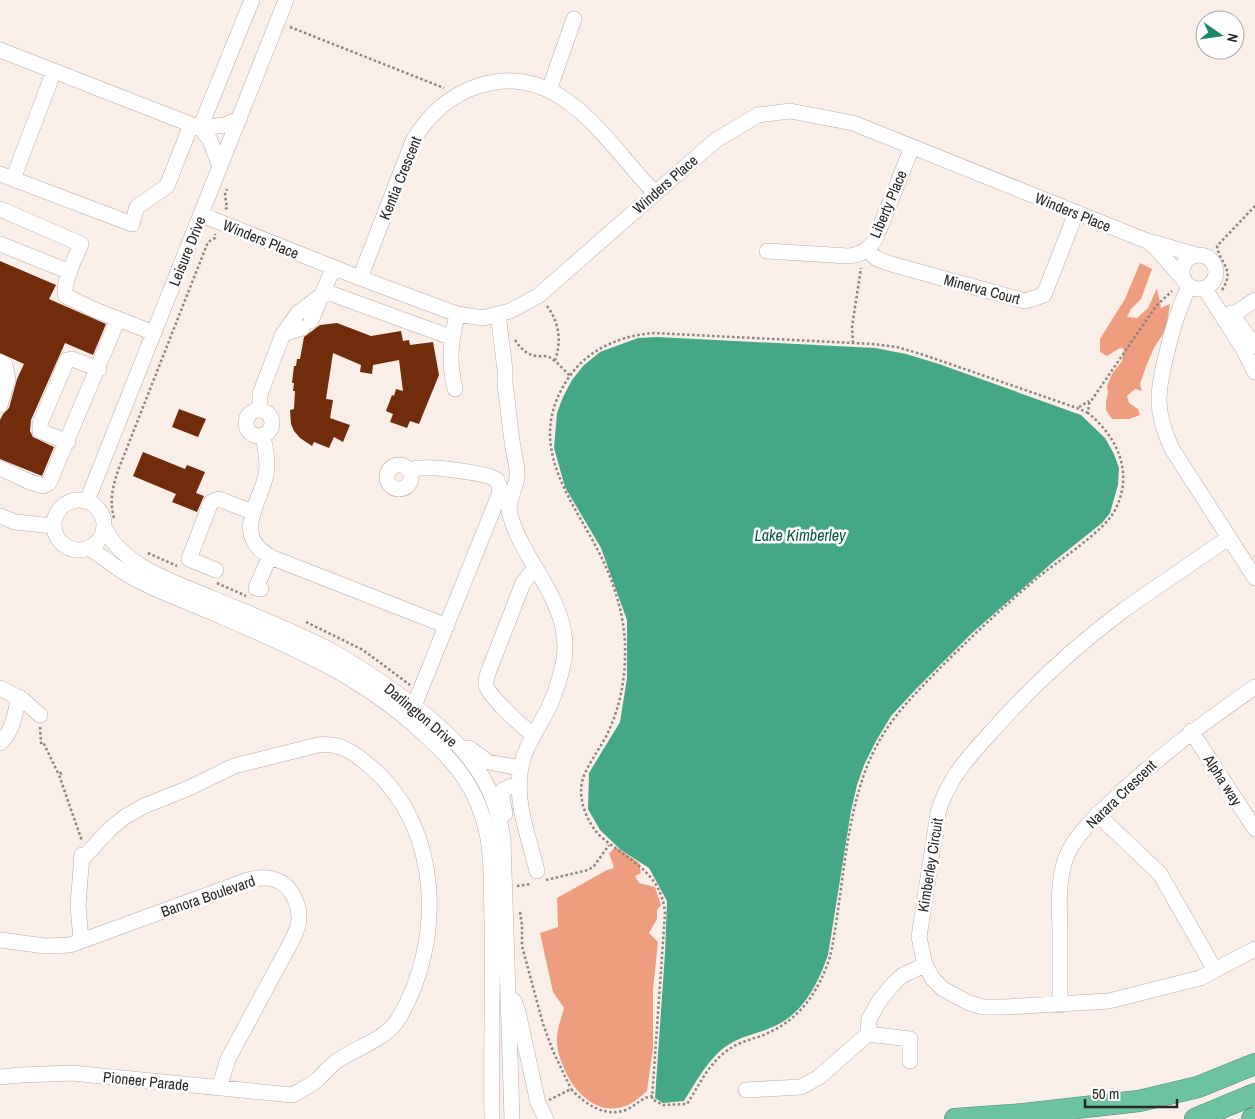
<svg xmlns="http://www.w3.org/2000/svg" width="1255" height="1119" font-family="'Archivo Narrow',sans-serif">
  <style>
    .forest { fill: #ee9d7e }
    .water { fill: #44a785 }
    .building { fill: #712c0c }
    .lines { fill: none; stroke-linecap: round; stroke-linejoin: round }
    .minor-casing { stroke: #b9ada9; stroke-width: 16 }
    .highway-casing { stroke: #558c76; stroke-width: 22 }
    .path { stroke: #8b8480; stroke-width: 2.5; stroke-dasharray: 2.5 2.5; stroke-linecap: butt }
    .minor { stroke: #fff; stroke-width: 15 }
    .highway { stroke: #6cc3a2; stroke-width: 21 }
    .labels { text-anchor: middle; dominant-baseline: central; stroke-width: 5; stroke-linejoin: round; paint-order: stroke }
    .street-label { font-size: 15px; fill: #2a2624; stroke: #fefefe }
    .water-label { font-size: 16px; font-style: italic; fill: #075942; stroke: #fefefe }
  </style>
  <rect width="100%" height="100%" fill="#faeee9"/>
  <path class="forest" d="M1140,263L1152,269L1141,299L1131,309L1127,317L1137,318L1148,308L1157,288L1161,308L1170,304L1166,329L1154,348L1147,364L1140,384L1142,391L1135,389L1127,396L1129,403L1138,409L1140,415L1129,419H1112L1106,410V401L1108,393L1107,386L1112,374L1122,361L1124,349L1120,348L1107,356L1100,352V339L1125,299Z
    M616,847L639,863L641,873L635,876L639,883L655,887L661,905L657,910V919L649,933L658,942L653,989V1048L647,1091C641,1096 635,1102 628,1105C599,1118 574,1093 564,1068C560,1059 556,1047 557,1038C557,1028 562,1017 564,1008L553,992L540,933L558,927L557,898L607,870L614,868L609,853Z"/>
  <path class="water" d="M657,337L875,348L906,354L939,364L1081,415L1105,438L1114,454L1119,468L1118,485L1110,513L1102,523L1053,562L972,633L916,689L891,716L876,741L864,765L857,785L851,811L828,955C817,986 802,1016 770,1028C759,1033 747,1035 737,1040C712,1051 698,1079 684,1101L663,1103L655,1098L665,953L667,901L649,868L621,850L600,830L588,809L589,773L620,722L627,678V620L601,548L565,487L554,448L557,413L563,397L572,380L583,366L600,352L638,338Z"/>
  <path class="building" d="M0,261L56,285L49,299L106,324L93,355L65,343L31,420L30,431L33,437L54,447L42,476L0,459V420L3,414L9,408L17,379L24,364L0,353Z
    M337,323L371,336L401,331L403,341L409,340L410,345L433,342L439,375L419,424L410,421L407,428L390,422L393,414L386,411L392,395L394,396L396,389L403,391L399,360L373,365L372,374L360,372L361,365L333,353L326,399L333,400L330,418L350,425L343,442L334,437L329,448L314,442L312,446L300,438L294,431L291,424L290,410L294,409L295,391H293L294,383H292L294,366H296L297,359H300L304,337L320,325Z
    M179,409L206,419L198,437L172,427Z
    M143,452L185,469L187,465L205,472L196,493L204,496L197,512L172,502L176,494L133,476Z"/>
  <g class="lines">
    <g class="minor-casing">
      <path id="minor" d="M0,50L200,128L225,125L240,118
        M549,90L574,19
        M200,128L252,0
        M200,128L210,140L220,167
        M0,174L132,224L137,207L167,186L191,125
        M13,179L54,71
        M0,209L81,244C76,257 61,284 66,296L95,310L154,333
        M202,215L360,278L457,314L483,318L498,314L510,311L538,296L716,140L758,115L790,111L853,123L1147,241L1155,247L1183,279
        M1152,242L1196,255
        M0,244L70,272
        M867,250L877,259L891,264L1025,301L1044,295L1076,213
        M767,251L848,256C863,255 871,248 877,235L912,147
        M1182 272a17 17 0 1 1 34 0a17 17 0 1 1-34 0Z
        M360,278L413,141C428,115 448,96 478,86C561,59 606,143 655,193
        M1189,286C1179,308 1172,329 1167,352C1157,391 1154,411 1172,449L1255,578
        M1205,289L1242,347L1255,372
        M324,291L453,338
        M1231,313L1255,346
        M498,314L505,370V384C508,406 510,427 513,448C515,458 518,469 517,478C515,490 506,504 510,515C523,561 565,597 565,647C565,669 552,704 541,722C533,737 524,750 521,767C514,802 529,837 537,871
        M1225,320L1255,300
        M311,321L321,296
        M283,334L302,328
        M0,362L5,365L8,379L0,405
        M455,389C448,359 451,343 457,314
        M260,410V394L283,334L298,313L322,295L333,268
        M246 423a13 13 0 1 1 26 0a13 13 0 1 1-26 0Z
        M263,435C265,449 269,461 266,475C259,506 231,536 273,558L447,626
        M68,442L40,431V424L67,360L72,359L99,369
        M387 477a12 12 0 1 1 24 0a12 12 0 1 1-24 0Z
        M0,468L30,482L43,486L49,483L118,319
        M409,470C426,464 471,472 489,476L497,480L500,488L499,495L414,706
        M54 525a25 25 0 1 1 50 0a25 25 0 1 1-50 0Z
        M87,501L286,0
        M0,516L15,522L54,526
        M104,527C122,566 172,581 209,597C247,613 287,628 324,647C358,665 391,688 422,712C446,731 470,754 485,782C495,800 500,819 503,839L512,1119
        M1228,538C1194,562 1159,585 1125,609C1078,644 1033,685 994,729C970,755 948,778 938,813L919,937L925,965L933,979L943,989L969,1003L983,1007H1005L1109,1001L1200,978L1255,949
        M89,548C103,557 117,569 132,577C155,590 180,599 204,609C285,644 359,673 424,734C457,764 477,788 487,833C493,861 491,892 492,920C493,986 491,1053 492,1119
        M216,570L189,559L211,502L219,499L252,512
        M261,589L256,588L270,556
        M0,688L23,700L40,715
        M1191,731L1255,829
        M533,735C523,727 488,696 486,685C485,681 487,677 488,673L523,583L535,568
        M0,743C13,732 15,713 19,697
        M469,748L488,762L520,768
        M505,814L502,797L503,790L509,787L519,785
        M1097,814L1160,874L1215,970
        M0,940L45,946L70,945L248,880C257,878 267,876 276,880C293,886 302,909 298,926C296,932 293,939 290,944L228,1059L219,1088
        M81,941L78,905L82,855
        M514,1001L518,1012L538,1103L546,1119
        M1060,1005C1060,979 1060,954 1060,928C1059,906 1058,882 1065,860C1073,837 1095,817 1112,801C1156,758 1204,722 1255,687
        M910,1061V1039L868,1034L869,1019L880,1000L894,983L903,975L925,965
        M0,1077L20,1075L72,1073L292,1095C301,1090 310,1086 318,1079C324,1073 330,1066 337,1061C357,1047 387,1039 399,1018C444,942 442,829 372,768C356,754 341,742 318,745L234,766L189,788L144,806L126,816L111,828L81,860
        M746,1090L801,1087L819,1077L868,1034"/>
    </g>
    <g class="highway-casing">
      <path id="highway" d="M955,1119L1024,1114L1139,1101L1198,1087L1255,1064
        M1195,1119L1255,1094
        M1252,1119L1255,1118"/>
    </g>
    <path class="path" d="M290,27L444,88
      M225,209L227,208L225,195L227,189
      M1222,290C1236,269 1219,263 1217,246L1255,206
      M547,306C559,322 562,341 555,360
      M515,340C521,349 527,355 537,356C541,357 545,355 549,357C557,361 564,370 570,376
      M853,343L852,327L861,268
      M1079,407L1089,401
      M1088,413L1077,408L924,355L897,347L873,344L654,333C623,335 591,348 572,373C518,446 577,502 606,567C618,595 626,625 625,655C625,680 620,705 610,728C604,743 593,756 586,771C575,792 584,817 598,834C626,860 661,870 665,913L652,1099L663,1105L687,1104C700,1084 708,1064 728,1050C741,1040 757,1039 770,1032C802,1017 819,990 830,957C845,888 844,799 881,738C896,712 918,691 939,669C970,638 1002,608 1036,579C1056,562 1105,531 1115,510C1134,474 1118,437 1088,413L1089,404L1156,306L1172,291
      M114,518C109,500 113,485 119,468L208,242L215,238V234
      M148,553L177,566
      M217,583L246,596
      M306,622L363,650L410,685
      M40,727L41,743L43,742L58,773L60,772L61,774L59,775L82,841
      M546,880L588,870L594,866L609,845
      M517,886L531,884
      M520,912L522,925V946L543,1024L553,1051L571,1089
      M549,1100L571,1089C585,1104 606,1119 628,1109C637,1104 643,1097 653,1096"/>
    <use href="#minor" class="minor"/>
    <use href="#highway" class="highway"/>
  </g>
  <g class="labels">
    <g class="street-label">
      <text transform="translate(400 178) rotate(-68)">Kentia Crescent</text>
      <text transform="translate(665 184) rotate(-41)">Winders Place</text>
      <text transform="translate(888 204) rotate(-67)">Liberty Place</text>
      <text transform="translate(1073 212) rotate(22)">Winders Place</text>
      <text transform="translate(261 239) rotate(22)">Winders Place</text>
      <text transform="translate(187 251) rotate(-68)">Leisure Drive</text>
      <text transform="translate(982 289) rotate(15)">Minerva Court</text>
      <text transform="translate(421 715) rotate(40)">Darlington Drive</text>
      <text transform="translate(1223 780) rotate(57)">Alpha way</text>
      <text transform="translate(1121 794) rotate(-44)">Narara Crescent</text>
      <text transform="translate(930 865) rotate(-81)">Kimberley Circuit</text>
      <text transform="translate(208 896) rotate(-19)">Banora Boulevard</text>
      <text transform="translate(146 1081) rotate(6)">Pioneer Parade</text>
    </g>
    <g class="water-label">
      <text x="800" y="535">Lake Kimberley</text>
    </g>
  </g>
  <g transform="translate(1220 35) rotate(103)"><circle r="24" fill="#fefefe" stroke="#a9a8a7"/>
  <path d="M0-4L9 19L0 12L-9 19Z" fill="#198968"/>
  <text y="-8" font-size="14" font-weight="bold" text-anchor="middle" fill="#2a2624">N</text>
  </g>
  <path d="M1085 1099v8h92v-8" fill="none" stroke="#2a2624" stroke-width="2.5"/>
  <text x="1092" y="1099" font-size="15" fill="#2a2624" stroke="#fefefe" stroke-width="4" paint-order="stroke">50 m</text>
</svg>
